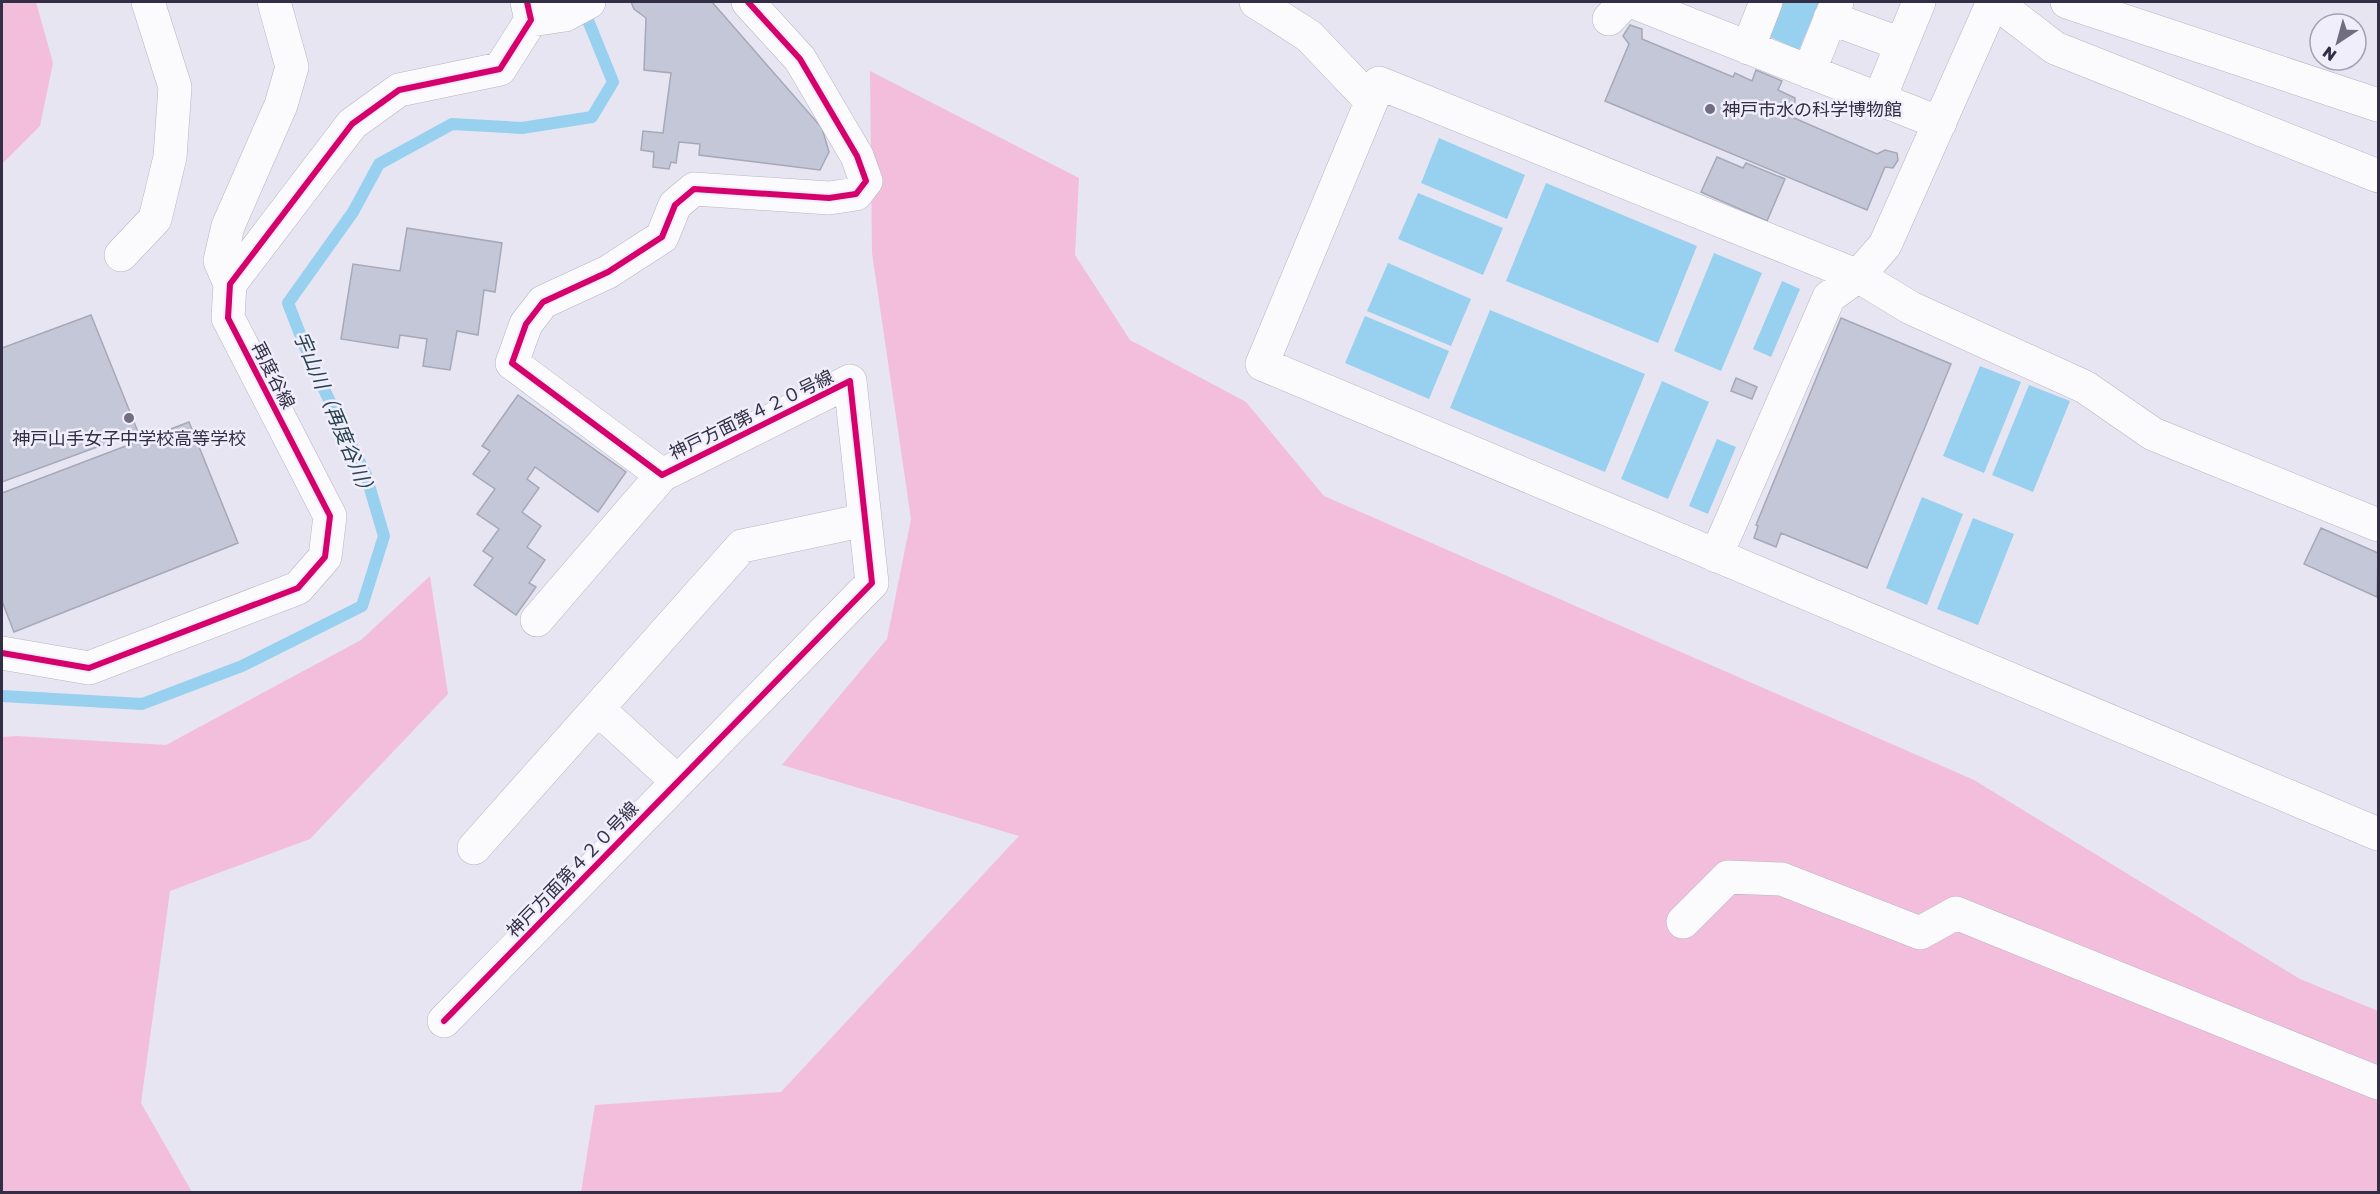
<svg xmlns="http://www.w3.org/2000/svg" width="2380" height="1194" font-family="'Golos Text','Noto Sans JP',sans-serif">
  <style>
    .green { fill: #f3bedc }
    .water { fill: #98d0f0 }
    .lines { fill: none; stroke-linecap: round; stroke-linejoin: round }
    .stream { stroke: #98d0f0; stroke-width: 12 }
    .building { fill: #c4c7d7; stroke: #a6a8b8; stroke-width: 1.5 }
    .minor-casing { stroke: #b7b5c4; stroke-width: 34 }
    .minor { stroke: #fbfbfd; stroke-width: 33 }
    .cycleway-casing { stroke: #efeefa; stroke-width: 10 }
    .cycleway { stroke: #d6006c; stroke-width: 6 }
    .poi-dot { fill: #716e81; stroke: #efeefa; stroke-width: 2 }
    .labels { text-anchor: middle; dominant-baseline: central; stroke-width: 5; stroke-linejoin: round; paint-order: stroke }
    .poi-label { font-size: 18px; fill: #322e45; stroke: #efeefa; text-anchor: start }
    .street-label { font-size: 18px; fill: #322e45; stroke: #efeefa }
    .water-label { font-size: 20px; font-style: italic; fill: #28424f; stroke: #efeefa }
  </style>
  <rect width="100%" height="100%" fill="#e6e5f1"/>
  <path class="green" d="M2,2H36L53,63L40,126L2,164Z
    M870,71L1079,178L1075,255L1130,340L1246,402L1324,496L1974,780L2300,979L2378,1011V1192H581L595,1105L781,1092L1019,836L782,765L887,639L911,519L872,253Z
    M430,576L448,694L310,839L170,891L141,1103L192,1192H2V737L16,736L166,745L361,640Z"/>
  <path class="water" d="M1782,2H1819L1799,50L1768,36Z
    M1439,138L1525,175L1507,219L1421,183Z
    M1546,183L1697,246L1658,343L1506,281Z
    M1418,193L1503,228L1483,275L1398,239Z
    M1714,253L1762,273L1721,371L1674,351Z
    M1388,263L1471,299L1451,346L1367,311Z
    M1782,281L1800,289L1771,357L1753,349Z
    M1490,310L1645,374L1605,472L1450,408Z
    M1365,316L1449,351L1429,399L1345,363Z
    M1980,366L2021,382L1984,473L1943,456Z
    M1662,381L1709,402L1668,499L1621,479Z
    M2029,385L2070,401L2033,492L1992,475Z
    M1717,439L1736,447L1708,514L1689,506Z
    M1922,497L1963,514L1927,605L1886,588Z
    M1973,518L2014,534L1978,625L1937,609Z"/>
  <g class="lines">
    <path class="stream" d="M2,696L142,704L242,666L362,606L384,536L366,475L312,365L288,303L353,212L379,164L452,124L522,128L592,117L613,82L583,8"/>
  </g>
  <path class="building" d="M631,2H712L822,128L829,152L820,170L699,155L700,144L679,142L676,163L671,162L669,169L653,167L654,152L641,150L643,131L663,133L671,73L644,70L646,18L634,9Z
    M1630,25L1642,29V39L1733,77L1735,73L1752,81L1756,70L1782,81L1778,90L1795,98L1794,118L1877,154L1885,150L1897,153L1898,160L1893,168L1885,167L1867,210L1605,101L1629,44L1623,36Z
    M1717,157L1743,168L1746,163L1785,179L1767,221L1701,192Z
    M407,228L502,243L495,292L484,290L478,335L457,331L450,370L423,366L427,339L400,335L398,348L341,339L353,264L400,271Z
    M91,315L138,432L2,482V348Z
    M1841,318L1951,364L1867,568L1781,533L1776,547L1754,538L1758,526L1756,525Z
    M1736,378L1757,387L1752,399L1731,391Z
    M518,395L626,472L598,512L535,467L527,479L539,488L522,512L541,526L527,547L545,560L529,583L536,587L516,615L474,585L493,558L483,551L499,529L477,514L495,489L473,474L490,451L482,446Z
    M189,422L238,543L14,632L2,601V493Z
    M2321,528L2378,553L2377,597L2304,564Z"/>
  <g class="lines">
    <g class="minor-casing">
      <path id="minor" d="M1256,2L1309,36L1371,101
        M1633,2L1940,123
        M1995,2L2055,48L2378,176
        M2067,2L2378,105
        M1830,18L1901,44
        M1609,19L1625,2
        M531,20L565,15L589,2
        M1748,48L1766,2
        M1809,72L1837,2
        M1879,100L1919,2
        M121,255L155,219L170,157L175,87L148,2
        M230,284L220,261L228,226L281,105L292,67L274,2
        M2378,525L2153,434L2085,387L1911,308L1858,276L1379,83L1262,364L2378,834
        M1716,556L1829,297L1858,276L1885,245L1993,2
        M537,620L662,475
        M2,653L89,668L298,588L325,557L330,516L228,318L230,284L352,124L399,90L500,69L531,20L527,2
        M598,709L678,782
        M474,848L742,546L865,520
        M1683,922L1728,877L1782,879L1920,933L1956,913L2378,1083
        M444,1021L872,583L850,381L662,475L512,363L526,324L543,302L608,272L662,237L675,205L694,189L829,198L856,194L866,181L857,156L800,59L748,2"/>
    </g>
    <use href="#minor" class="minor"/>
    <g class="cycleway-casing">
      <path id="cycleway" d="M2,653L89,668L298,588L325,557L330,516L228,318L230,284L352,124L399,90L500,69L531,20L527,2
        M444,1021L872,583L850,381L662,475L512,363L526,324L543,302L608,272L662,237L675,205L694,189L829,198L856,194L866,181L857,156L800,59L748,2"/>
    </g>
    <use href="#cycleway" class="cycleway"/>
  </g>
  <g class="poi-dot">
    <circle cx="1710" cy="109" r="6"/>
    <circle cx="129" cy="418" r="6"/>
  </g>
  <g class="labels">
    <g class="poi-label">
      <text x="1722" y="109">神戸市水の科学博物館</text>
      <text x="129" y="438" text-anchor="middle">神戸山手女子中学校高等学校</text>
    </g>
    <g class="street-label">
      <text transform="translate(274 375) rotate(63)">再度谷線</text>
      <text transform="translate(751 414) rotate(-26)">神戸方面第４２０号線</text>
      <text transform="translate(572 869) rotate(-46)">神戸方面第４２０号線</text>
    </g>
    <g class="water-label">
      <text transform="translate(336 415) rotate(67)">宇山川（再度谷川）</text>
    </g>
  </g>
  <rect width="2380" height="1194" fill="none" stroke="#322e45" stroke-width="6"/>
  <g transform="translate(2338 42) rotate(216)"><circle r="28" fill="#efeefa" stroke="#a3a1b2" stroke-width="1.5"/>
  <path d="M0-4.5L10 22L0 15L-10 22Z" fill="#716e81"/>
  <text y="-9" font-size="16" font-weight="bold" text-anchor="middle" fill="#322e45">N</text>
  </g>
</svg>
